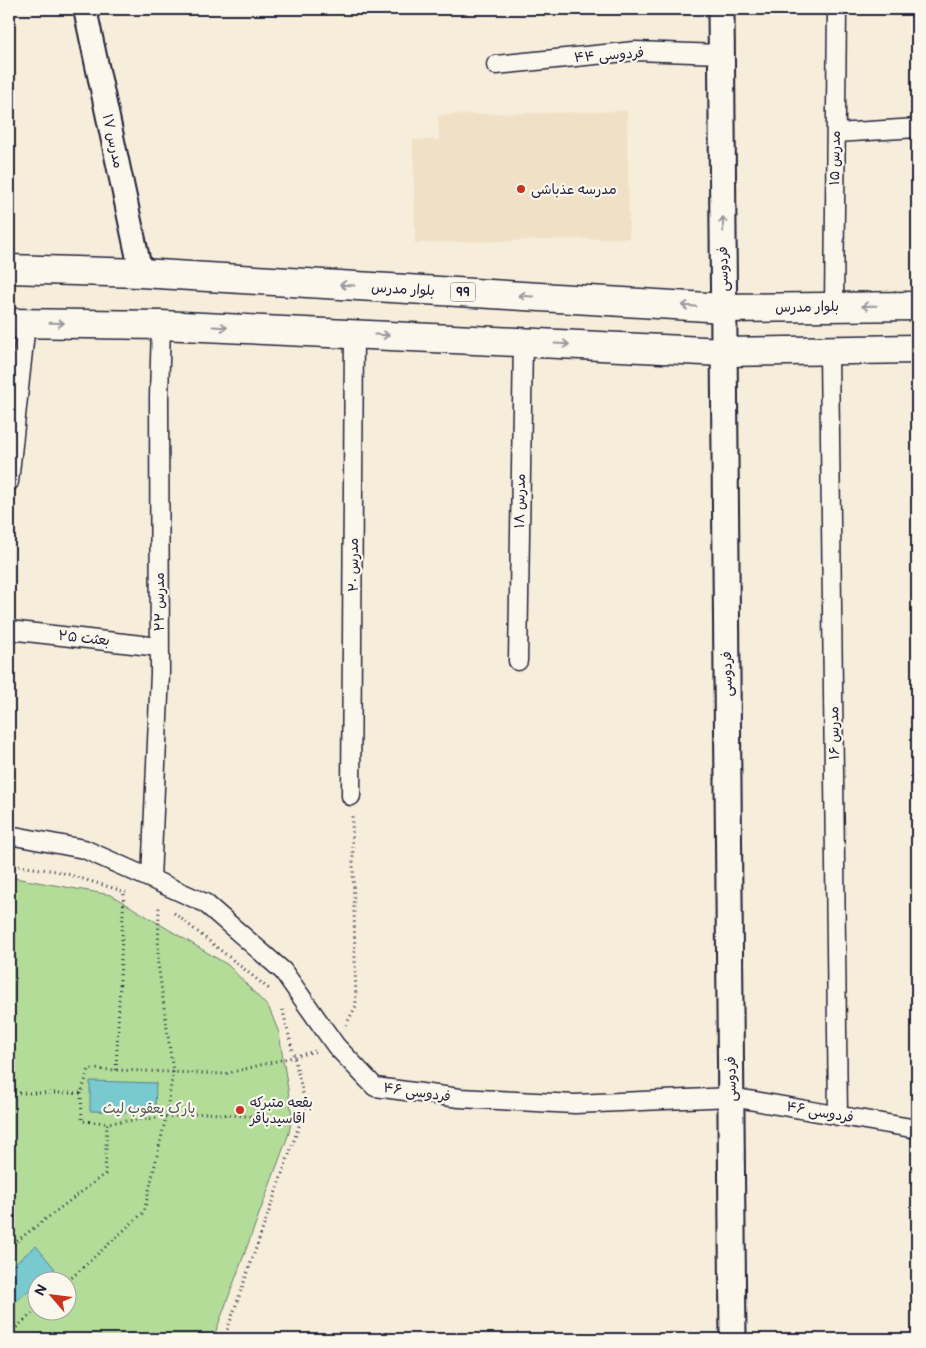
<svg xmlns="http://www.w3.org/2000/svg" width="926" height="1348" font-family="'Balsamiq Sans','Playpen Sans Arabic',sans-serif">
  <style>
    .built { fill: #f0e1c6 }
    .green { fill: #b3dc99; stroke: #6a7f6a; fill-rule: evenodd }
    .water { fill: #78c9d0; stroke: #568694 }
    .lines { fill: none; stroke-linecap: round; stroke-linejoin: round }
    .minor-casing { stroke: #22223b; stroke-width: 21 }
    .tertiary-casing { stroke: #22223b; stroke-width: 26 }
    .secondary-casing { stroke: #22223b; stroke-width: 29 }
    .primary-casing { stroke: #22223b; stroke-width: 31 }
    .path { stroke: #22223b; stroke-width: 3; stroke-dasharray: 1 4; stroke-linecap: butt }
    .minor { stroke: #fbf7ec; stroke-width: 18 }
    .tertiary { stroke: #fbf7ec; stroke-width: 22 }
    .secondary { stroke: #fbf7ec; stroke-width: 25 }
    .primary { stroke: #fbf7ec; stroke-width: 28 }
    .oneway { stroke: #99979c }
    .poi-dot { fill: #c8321e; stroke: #fbf7ec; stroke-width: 2 }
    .labels { text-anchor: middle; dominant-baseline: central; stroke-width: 4.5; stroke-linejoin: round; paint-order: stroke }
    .shield { fill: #fbf7ec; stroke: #636270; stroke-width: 1 }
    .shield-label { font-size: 12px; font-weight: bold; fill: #22223b }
    .street-label { font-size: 14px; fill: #22223b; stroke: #fbf7ec }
    .poi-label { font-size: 14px; fill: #22223b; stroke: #fbf7ec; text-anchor: start }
    .park-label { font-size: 14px; fill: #4e5a57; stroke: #fbf7ec }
  </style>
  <rect width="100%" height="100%" fill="#f6eddb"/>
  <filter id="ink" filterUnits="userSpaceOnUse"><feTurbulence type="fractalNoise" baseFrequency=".02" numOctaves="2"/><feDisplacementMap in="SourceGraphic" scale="10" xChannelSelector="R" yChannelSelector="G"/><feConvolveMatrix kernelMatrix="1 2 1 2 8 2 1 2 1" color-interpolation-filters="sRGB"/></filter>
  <g filter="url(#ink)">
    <path class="built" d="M627,111L629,238L415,243L413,140H439L438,115Z"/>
    <path class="green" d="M9,877L111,895L228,965L269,1008L279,1033L292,1115L289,1133L213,1339H9ZM38,1280H68V1310H38Z"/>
    <path class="water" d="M90,1081L156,1083L155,1113L90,1111Z
      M36,1246L55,1269L41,1280H38L37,1284L9,1307V1268Z"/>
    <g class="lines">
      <g class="minor-casing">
        <path id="minor" d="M496,65L635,51L721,54
          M836,133L917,128
          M834,307L837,9
          M829,351L838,1116
          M9,482L26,323
          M9,630L159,647
          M518,661L523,342
          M351,796L354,333
          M9,835L84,849L205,903L283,971L336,1046L375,1087L460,1098L575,1104L731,1097L917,1129
          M151,879L160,673L159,397L161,325"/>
      </g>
      <g class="tertiary-casing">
        <path id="tertiary" d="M85,9L141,273"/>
      </g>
      <g class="secondary-casing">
        <path id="secondary" d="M721,9L733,1339"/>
      </g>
      <g class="primary-casing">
        <path id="primary" d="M9,269L141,273L724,308L917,306
          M9,323L161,325L724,352L917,349"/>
      </g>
      <path class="path" d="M9,865L57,871L126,892
        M174,913L269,989
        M346,1025L356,1006L352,814
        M116,1070L124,891
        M9,1093H81L89,1069L225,1074L316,1051
        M81,1093L82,1121L107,1123
        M9,1247L105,1174L107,1123L205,1113L301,1120
        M68,1281L144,1212L166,1117L173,1072L158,963L159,905
        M9,1334L38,1308
        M224,1339L306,1106L282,1007"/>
      <use href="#minor" class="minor"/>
      <use href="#tertiary" class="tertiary"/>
      <use href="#secondary" class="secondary"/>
      <use href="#primary" class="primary"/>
    </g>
    <defs><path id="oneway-shaft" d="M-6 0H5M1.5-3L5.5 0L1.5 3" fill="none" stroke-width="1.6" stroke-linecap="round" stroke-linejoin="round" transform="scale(1.25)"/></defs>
    <g class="oneway">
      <use href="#oneway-shaft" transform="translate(723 224) rotate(-91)"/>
      <use href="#oneway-shaft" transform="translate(347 285) rotate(-177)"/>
      <use href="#oneway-shaft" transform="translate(526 296) rotate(-177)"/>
      <use href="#oneway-shaft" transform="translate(689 306) rotate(-177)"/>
      <use href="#oneway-shaft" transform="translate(869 306) rotate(179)"/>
      <use href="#oneway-shaft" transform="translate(57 323) rotate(1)"/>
      <use href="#oneway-shaft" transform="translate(220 327) rotate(3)"/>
      <use href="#oneway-shaft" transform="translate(382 335) rotate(3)"/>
      <use href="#oneway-shaft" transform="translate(562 344) rotate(3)"/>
    </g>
  </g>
  <g class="poi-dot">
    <circle cx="521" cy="189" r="5"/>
    <circle cx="240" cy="1110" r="5"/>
  </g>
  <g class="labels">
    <rect class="shield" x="450.5" y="282.5" width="25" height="19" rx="4"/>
    <g class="shield-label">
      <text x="463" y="292">99</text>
    </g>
    <g class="street-label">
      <text transform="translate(609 55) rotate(-4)">فردوسی ۴۴</text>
      <text transform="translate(113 141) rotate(78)">مدرس ۱۷</text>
      <text transform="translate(835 158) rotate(-89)">مدرس ۱۵</text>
      <text transform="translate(723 269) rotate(-91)">فردوسی</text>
      <text transform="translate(403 289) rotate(3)">بلوار مدرس</text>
      <text transform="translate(807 307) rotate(-1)">بلوار مدرس</text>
      <text transform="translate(520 501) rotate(-89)">مدرس ۱۸</text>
      <text transform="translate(353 565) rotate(-90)">مدرس ۲۰</text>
      <text transform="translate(159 602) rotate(-90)">مدرس ۲۲</text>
      <text transform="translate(84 638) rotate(6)">بعثت ۲۵</text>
      <text transform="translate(727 674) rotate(-91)">فردوسی</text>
      <text transform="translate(834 733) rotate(-91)">مدرس ۱۶</text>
      <text transform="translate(731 1079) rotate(-91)">فردوسی</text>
      <text transform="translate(417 1092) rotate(8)">فردوسی ۴۶</text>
      <text transform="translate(820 1112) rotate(10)">فردوسی ۴۶</text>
    </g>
    <g class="poi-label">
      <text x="531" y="189">مدرسه عذباشی</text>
      <text x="250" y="1102">بقعه متبرکه<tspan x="250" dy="16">اقاسیدباقر</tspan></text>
    </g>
    <g class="park-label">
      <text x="149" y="1108">پارک یعقوب لیث</text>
    </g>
  </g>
  <rect width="926" height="1348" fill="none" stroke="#fbf7ec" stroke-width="30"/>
  <rect x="15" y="15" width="896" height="1318" fill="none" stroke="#22223b" stroke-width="2" filter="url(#ink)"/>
  <g transform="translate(52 1296) rotate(298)"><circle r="24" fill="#fbf7ec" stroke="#a4a2a5"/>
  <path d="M0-4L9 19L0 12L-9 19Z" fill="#c8321e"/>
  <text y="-8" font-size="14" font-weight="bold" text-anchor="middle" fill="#22223b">N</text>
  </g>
</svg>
